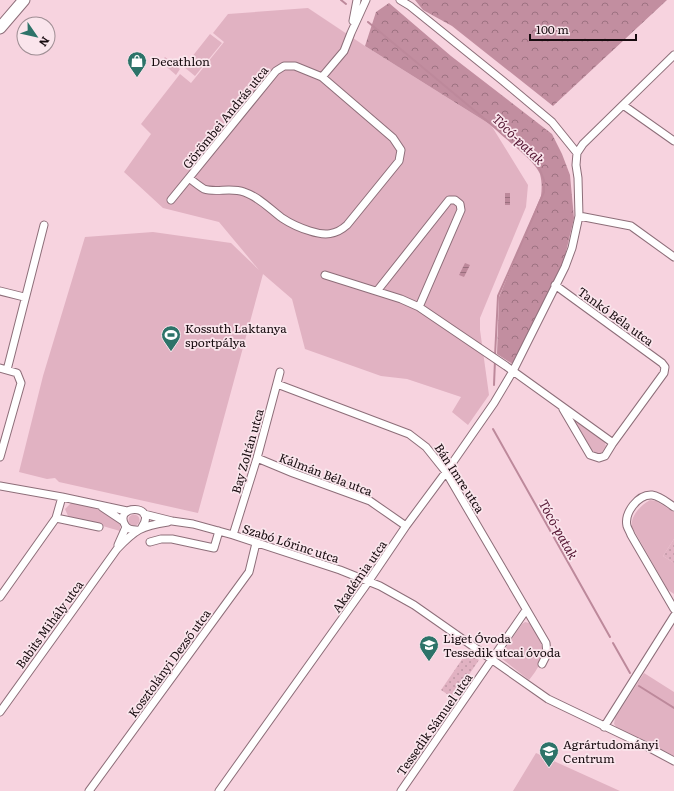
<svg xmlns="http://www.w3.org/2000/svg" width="674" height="791" font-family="Literata,serif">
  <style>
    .green { fill: #e1b2c2 }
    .forest { fill: url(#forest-crowns) }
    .park { fill: url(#park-dots) }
    .water { fill: url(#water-rules) }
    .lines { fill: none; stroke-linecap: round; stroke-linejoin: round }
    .stream { stroke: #bd899b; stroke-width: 2 }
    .street-casing { stroke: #8d6e79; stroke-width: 9 }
    .primary-casing { stroke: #8d6e79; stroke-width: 13 }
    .street { stroke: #fff; stroke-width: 7 }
    .primary { stroke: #fff; stroke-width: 11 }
    .labels { text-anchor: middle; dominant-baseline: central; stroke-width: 3.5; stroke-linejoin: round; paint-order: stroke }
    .poi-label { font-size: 12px; fill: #170b0f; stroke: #fae5ec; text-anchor: start }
    .street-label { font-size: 12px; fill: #170b0f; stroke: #fae5ec }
    .water-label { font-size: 13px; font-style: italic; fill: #531431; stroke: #fae5ec }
  </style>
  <defs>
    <pattern id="forest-crowns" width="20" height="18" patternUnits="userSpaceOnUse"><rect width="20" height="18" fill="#c28ea0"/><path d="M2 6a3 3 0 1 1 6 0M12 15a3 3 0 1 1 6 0" fill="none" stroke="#9d7281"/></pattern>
    <pattern id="park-dots" width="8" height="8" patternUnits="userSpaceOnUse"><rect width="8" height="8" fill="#e1b2c2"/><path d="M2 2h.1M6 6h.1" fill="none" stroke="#c098a6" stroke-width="1.8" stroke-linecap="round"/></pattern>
    <pattern id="water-rules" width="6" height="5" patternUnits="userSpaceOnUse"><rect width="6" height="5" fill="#bd899b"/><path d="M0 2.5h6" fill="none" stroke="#996e7d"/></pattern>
  </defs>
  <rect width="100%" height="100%" fill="#f7d3df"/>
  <path class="green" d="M308,8L365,46L491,125L528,185L526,207L480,318V330L489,395L468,425L452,412L461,397L407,379L381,376L305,349L292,299L263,274L198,513L59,482L55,478L47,479L19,472L43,376L85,237L153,232L231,243L259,270L219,222L163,208L124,172L151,134L141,124L180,74L191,83L224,42L213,33L228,14Z
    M210,34L222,43L195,76L184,67Z
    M165,57L180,69L176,75L161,62Z
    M574,420L604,441L606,446L602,452L598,454L592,451Z
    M650,500L656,501L674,512V539L663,556L674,563V594L668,590L632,527C630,516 641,505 650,500Z
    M71,503C84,503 112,513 120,524V531L68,516L65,509Z
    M128.5 520a5.5 5.5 0 1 1 11 0a5.5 5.5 0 1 1-11 0Z
    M525,622L529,623C547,645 547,658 529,680L501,658L502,653L522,624Z
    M644,673L674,692V756L617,728L614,724L615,718Z
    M536,753L620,791H513Z"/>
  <path class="forest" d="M415,0H667L553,106L452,26L423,10Z
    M389,3L451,56L552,134L562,154L570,175L574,218L562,269L514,365L497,354L499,297L541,196C542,188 542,182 540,174C535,160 503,138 491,125L365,46L376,12Z"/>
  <path class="park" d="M674,539V563L663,556Z
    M467,652L479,660L453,698L441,690Z"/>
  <path class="water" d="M505,193H510V205H505Z
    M465,263L470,265L464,277L459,275Z"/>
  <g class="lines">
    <path class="stream" d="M341,0L346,4
      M368,22L510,140L535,162L540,170L544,180V192L498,296L495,356
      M494,385L495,360
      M493,429L610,637
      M613,643L630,673
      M639,686L674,708"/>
    <g class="street-casing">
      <path id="street" d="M400,0L410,6L503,81L552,122L577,153
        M353,21L357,0
        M322,77L344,51L351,33L366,0
        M623,105L674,141
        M171,200L276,71L284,66H295L322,77L393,138L401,150L399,161L347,225C336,235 325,236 310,231C300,228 291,224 282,218C270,209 259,197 244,192C231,187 216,193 204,189C199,186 194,182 189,178
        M579,216L631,226L674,257
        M325,275L401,299L419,307L506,366L613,443L664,373L665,367L662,363L555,285
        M0,291L24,297
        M377,291L449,200H455L460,204L461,210L419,307
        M0,368L17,373L21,383L0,457
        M7,370L44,225
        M277,384L409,434L426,447L446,472L546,643L547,654L542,664
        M563,409L590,455L599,458L605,456L613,443
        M257,458L293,473L370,501L406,526
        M0,486L62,497L127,511
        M102,507L123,521
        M674,507C668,503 660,496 652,495C638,494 624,513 627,526C628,529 630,532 631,535L674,609
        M144,514L172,521L193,524L233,535L340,570L380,586L414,605L548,699L646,746L674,761
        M56,518L99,527
        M136,530C131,530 127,529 125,525C113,504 158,504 142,527
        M233,535L257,458L280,372
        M150,542L161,539H172L214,548L219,531
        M118,545L126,527
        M0,597L56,518L62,497
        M0,712L117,549C135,530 141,526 168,522
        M604,727L674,616
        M89,791L249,572L256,543
        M219,791L364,588L406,526L446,472L494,403L513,371L565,267L572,248L579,216L578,178L576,165L577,153L583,144L674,55
        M401,791L526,610"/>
    </g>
    <g class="primary-casing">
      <path id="primary" d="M0,28L24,0"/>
    </g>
    <use href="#street" class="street"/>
    <use href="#primary" class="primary"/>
  </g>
  <defs>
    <g id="shop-pin" transform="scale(1)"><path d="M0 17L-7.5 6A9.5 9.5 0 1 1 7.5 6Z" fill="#2d7369" stroke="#fae5ec"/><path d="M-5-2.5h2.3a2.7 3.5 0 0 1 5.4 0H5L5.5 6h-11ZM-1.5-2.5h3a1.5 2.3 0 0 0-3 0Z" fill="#fff"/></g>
    <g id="stadium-pin" transform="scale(1)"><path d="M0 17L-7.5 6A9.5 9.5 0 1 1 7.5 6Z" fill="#2d7369" stroke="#fae5ec"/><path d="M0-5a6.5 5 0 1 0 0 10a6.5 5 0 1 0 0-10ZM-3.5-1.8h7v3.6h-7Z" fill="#fff"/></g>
    <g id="school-pin" transform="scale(1)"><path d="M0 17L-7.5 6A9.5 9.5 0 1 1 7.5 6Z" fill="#2d7369" stroke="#fae5ec"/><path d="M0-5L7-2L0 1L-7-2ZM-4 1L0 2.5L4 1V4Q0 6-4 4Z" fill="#fff"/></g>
    <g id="university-pin" transform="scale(1)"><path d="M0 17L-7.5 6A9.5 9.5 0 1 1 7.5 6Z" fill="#2d7369" stroke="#fae5ec"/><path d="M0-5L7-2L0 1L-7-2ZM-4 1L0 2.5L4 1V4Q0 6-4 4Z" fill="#fff"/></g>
  </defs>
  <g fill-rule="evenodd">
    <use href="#shop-pin" x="137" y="61"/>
    <use href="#stadium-pin" x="171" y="335"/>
    <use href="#school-pin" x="429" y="645"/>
    <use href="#university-pin" x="549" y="751"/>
  </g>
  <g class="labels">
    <g class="poi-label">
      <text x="151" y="61">Decathlon</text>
      <text x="185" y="328">Kossuth Laktanya<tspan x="185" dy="14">sportpálya</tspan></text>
      <text x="443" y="638">Liget Óvoda<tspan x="443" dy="14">Tessedik utcai óvoda</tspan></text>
      <text x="563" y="744">Agrártudományi<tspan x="563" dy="14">Centrum</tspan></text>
    </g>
    <g class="street-label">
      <text transform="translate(225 117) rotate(-51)">Görömbei András utca</text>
      <text transform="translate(616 316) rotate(36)">Tankó Béla utca</text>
      <text transform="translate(247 451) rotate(-74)">Bay Zoltán utca</text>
      <text transform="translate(326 474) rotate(21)">Kálmán Béla utca</text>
      <text transform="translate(460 478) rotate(57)">Bán Imre utca</text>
      <text transform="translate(291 543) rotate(18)">Szabó Lőrinc utca</text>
      <text transform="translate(359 576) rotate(-55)">Akadémia utca</text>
      <text transform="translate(49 624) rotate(-54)">Babits Mihály utca</text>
      <text transform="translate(169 663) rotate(-54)">Kosztolányi Dezső utca</text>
      <text transform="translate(434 724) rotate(-55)">Tessedik Sámuel utca</text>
    </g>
    <g class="water-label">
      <text transform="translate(519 139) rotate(44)">Tócó-patak</text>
      <text transform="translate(559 529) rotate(61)">Tócó-patak</text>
    </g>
  </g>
  <g transform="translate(36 36) rotate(124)"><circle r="19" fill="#fae5ec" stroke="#9f8e94"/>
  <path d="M0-3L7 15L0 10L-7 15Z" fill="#2d7369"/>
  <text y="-6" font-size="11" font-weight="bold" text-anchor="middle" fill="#170b0f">N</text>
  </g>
  <path d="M530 34v6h106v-6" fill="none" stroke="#170b0f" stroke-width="2"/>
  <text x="536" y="34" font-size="12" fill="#170b0f" stroke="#fae5ec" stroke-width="3" paint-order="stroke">100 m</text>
</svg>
